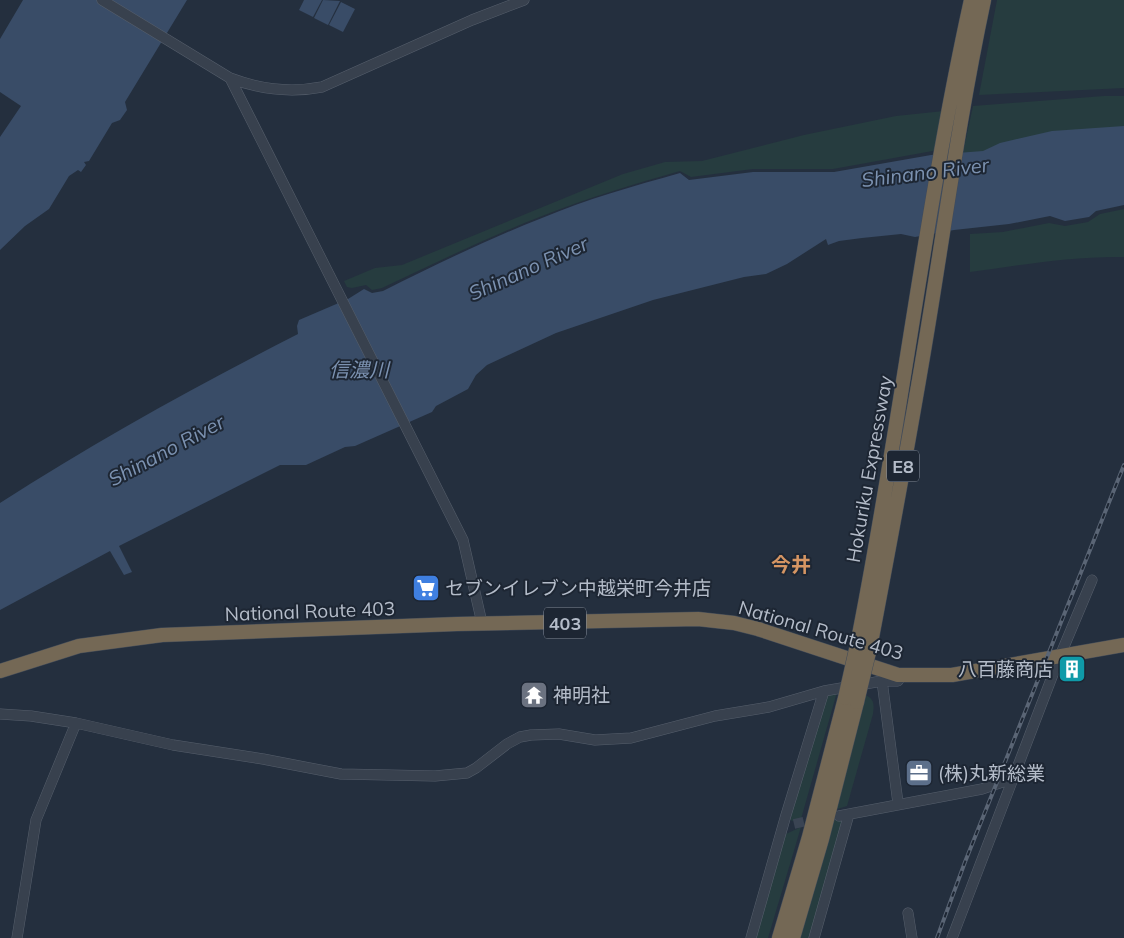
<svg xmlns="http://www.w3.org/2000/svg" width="1124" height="938" font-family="Mulish,'Noto Sans JP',sans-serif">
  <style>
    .green { fill: #263c3f }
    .water { fill: #394c67 }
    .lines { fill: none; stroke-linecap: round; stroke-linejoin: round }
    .minor-tunnel { stroke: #3a4453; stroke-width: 10; stroke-dasharray: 10 5; stroke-linecap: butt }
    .minor-casing { stroke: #565f6c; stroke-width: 11 }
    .highway-casing { stroke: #434c59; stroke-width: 15 }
    .minor { stroke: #38414e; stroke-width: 10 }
    .highway { stroke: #746855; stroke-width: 14 }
    .rail-casing { stroke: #5a6575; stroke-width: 4 }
    .rail { stroke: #1d2633; stroke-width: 2; stroke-dasharray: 5.5; stroke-linecap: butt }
    .highway-bridge-casing { stroke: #434c59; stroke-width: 15; stroke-linecap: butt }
    .highway-bridge { stroke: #746855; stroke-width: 14 }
    .labels { text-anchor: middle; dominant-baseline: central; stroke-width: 4; stroke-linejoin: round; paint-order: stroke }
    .shield { fill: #1d2633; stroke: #878f9c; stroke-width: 1 }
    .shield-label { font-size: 18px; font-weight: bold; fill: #b4bcc9 }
    .street-label { font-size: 19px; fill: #b4bcc9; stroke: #1d2633 }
    .poi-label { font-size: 19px; fill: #b4bcc9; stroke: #1d2633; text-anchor: start }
    .water-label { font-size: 20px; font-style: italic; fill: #7c92b1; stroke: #1d2633 }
    .neighbourhood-label { font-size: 20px; font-weight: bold; fill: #d59563; stroke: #1d2633 }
  </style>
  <rect width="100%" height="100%" fill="#242f3e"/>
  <path class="green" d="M997,0H1124V88L979,95Z
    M1104,96H1124V137L962,157L973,106Z
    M944,111L938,150L833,169H753L691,177L680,171C634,184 587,198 542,216C488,237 435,263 382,288L372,290L366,285L352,288L347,287L344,281L375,268L402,265L623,174L665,162L702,161L804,135L896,116Z
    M1124,209V257C1073,256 1021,265 970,272V234L1003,232L1049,223L1065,226L1088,222L1100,214Z
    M837,692L801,819L792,821L789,818L828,694Z
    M865,695C875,699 874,705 873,714L847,806L834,810Z
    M832,819L838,821L844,820L811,938H800Z
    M801,827L768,938H755L786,834Z"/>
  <path class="water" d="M23,0H187L125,102L127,110L120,120L112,123L89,161L84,162L86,165L81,172L78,170L69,176L49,209L25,226L0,250V137L21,106L0,92V39Z
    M304,0H322L313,17L299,10Z
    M323,0L340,1L328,25L314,18Z
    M341,2L355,9L343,32L329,25Z
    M1124,126V205L1096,211L1089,217L1065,221L1050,216L1009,224L954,230L915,237L901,234L862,238L839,241L828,245L826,239L787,264L766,274L744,277L653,300L556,333L487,365L476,375L468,389L436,406L432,412L355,446L345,447L306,465H280L119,546L132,572L124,575L110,551L0,610V503C96,441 196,386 298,334L297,326L299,320L348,299L364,289L372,293L383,291C435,265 488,239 542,218C587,199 634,186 680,173L689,180L753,172H834L931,155L983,151L1000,143L1052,131Z"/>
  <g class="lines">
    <path class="minor-tunnel" d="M794,824L820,818"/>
    <g class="minor-casing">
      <path id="minor" d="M102,0L230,78C259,89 291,93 322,87L472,20L524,0
        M230,78L463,540L482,623
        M882,681L898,803
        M0,714L31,716L76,723L173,745L263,759L341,774L435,776L467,773L476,768L507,744L520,737L531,735L559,734L595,740L631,738L715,716L769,707L824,691L882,681H898L902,675
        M839,816L982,789L1014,778
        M908,913L912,938
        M17,938L36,820L76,723
        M751,938L786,815L824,691
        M814,938L849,814
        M952,938L1060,656L1092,580"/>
    </g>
    <g class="highway-casing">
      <path id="highway" d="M857,645C900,431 924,213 971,0
        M870,648C893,527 916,405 935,283C950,188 964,94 984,0
        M0,671L79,646L162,635L457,624L698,619L734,623L758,629L898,675H952L1124,645
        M779,938L809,837L845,698
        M793,938L822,839L857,702"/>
    </g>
    <use href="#minor" class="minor"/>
    <use href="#highway" class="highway"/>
    <g class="rail-casing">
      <path id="rail" d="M937,938L965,862L1124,465"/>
    </g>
    <use href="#rail" class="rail"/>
    <g class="highway-bridge-casing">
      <path id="highway-bridge" d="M845,698L857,645
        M857,702L870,648"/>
    </g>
    <use href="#highway-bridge" class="highway-bridge"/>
  </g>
  <defs>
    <g id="supermarket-square" transform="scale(1.4375)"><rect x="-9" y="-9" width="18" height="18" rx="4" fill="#3f7fe0" stroke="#1d2633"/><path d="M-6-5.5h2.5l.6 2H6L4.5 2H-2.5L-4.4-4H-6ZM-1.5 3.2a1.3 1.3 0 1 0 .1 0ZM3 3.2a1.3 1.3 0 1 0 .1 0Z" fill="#fff"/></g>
    <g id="building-square" transform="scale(1.4375)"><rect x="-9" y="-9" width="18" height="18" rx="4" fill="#0f9aa8" stroke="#1d2633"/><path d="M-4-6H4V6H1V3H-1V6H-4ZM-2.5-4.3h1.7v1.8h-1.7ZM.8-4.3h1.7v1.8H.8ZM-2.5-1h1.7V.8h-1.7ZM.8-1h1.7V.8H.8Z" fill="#fff"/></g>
    <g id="temple-square" transform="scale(1.4375)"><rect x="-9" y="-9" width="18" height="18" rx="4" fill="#6b7280" stroke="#1d2633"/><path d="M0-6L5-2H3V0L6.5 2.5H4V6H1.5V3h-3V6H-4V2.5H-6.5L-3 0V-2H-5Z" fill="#fff"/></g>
    <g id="office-square" transform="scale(1.4375)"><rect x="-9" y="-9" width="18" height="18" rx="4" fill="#5c6f8a" stroke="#1d2633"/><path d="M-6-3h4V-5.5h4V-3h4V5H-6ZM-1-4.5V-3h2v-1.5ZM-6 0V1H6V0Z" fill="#fff"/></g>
  </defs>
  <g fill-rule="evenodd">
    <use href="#supermarket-square" x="426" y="588"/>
    <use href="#building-square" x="1072" y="669"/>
    <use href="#temple-square" x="534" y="695"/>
    <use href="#office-square" x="919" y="773"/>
  </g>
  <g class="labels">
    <g class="shield">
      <rect x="887" y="450.5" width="32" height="31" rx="4"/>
      <rect x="544" y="607.5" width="42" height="31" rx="4"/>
    </g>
    <g class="shield-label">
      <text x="903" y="466">E8</text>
      <text x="565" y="623">403</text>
    </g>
    <g class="street-label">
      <text transform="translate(869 469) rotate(-80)">Hokuriku Expressway</text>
      <text transform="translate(310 611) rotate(-2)">National Route 403</text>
      <text transform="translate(821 630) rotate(16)">National Route 403</text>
    </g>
    <g class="poi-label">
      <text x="445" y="588">セブンイレブン中越栄町今井店</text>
      <text x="1053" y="669" text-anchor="end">八百藤商店</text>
      <text x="553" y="695">神明社</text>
      <text x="938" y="773">(株)丸新総業</text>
    </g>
    <g class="water-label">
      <text transform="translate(925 172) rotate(-7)">Shinano River</text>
      <text transform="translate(528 268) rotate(-24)">Shinano River</text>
      <text x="359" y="369">信濃川</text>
      <text transform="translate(166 450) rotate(-28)">Shinano River</text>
    </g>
    <g class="neighbourhood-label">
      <text x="791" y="564">今井</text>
    </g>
  </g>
</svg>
